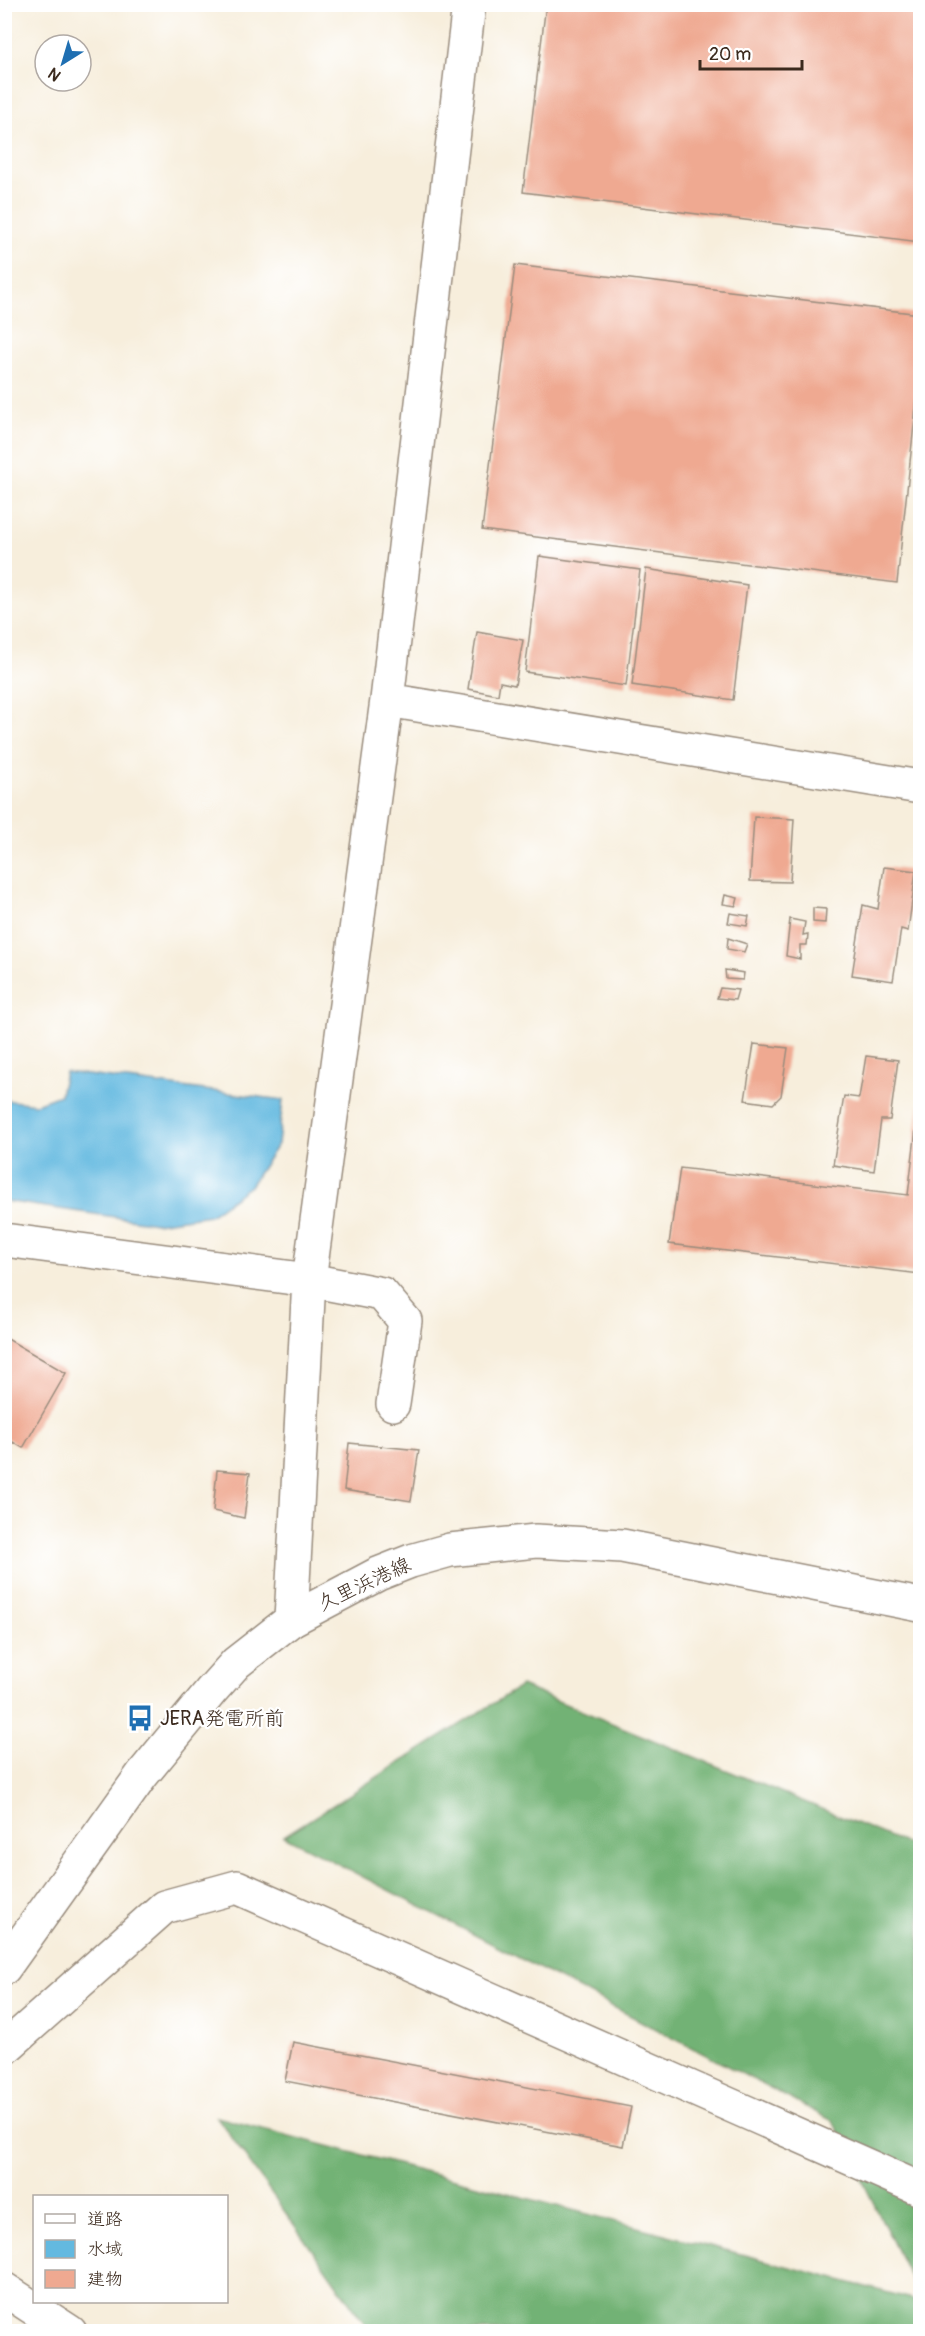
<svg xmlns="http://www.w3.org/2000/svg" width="925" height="2336" font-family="Pangolin,'Klee One',sans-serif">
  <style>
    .forest { fill: #72b274; stroke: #566e49; stroke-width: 1.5 }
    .water { fill: #63b9e0; stroke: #4f727f; stroke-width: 1.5 }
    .building { fill: #efa991 }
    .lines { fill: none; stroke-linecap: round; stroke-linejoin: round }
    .minor-casing { stroke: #998c7d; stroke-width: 36 }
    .major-casing { stroke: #998c7d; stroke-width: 36 }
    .minor { stroke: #fff; stroke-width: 33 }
    .major { stroke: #fff; stroke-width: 33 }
    .labels { text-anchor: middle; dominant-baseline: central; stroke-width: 4.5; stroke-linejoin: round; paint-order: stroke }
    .street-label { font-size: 20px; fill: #3b2a1e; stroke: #fff }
    .poi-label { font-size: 20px; fill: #3b2a1e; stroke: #fff; text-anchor: start }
  </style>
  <rect width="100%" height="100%" fill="#fff"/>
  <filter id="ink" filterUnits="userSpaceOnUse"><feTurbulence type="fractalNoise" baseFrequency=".0167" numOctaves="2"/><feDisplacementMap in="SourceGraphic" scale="12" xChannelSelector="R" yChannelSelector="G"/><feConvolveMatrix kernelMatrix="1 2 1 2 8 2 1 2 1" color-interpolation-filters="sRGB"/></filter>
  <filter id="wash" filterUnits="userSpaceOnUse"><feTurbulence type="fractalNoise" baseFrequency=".008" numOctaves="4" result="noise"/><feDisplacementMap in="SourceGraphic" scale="24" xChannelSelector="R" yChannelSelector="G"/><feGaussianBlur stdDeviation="1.35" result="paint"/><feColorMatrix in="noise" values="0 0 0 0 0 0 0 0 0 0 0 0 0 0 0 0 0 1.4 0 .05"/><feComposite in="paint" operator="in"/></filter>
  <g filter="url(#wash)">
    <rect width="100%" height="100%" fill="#f7eedc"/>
    <path class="forest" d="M521,1686L917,1848L920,1846V2297L833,2121L284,1836Z
      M217,2117L920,2301V2331H370Z"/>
    <path class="water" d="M65,1072L283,1100L278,1144L250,1186L210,1215L156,1223L5,1201V1100L36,1104L60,1095Z"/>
    <g id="blocks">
      <path class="building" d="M546,4H920V242L523,192Z
        M515,265L920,314V369L897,583L482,530Z
        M539,556L640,570L626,686L525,672Z
        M646,569L747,585L733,700L632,685Z
        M477,632L523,640L515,685L500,682L498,695L468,689Z
        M754,817L794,819L790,882L750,881Z
        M884,867L916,871L908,931L901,929L893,981L852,975L863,905L878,909Z
        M725,895L738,898L736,906L723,904Z
        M813,908L826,909L825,923L813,922Z
        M730,913L749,916L747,926L728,923Z
        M790,919L805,922L803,935L808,934L807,945H800V959L786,956Z
        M728,938L747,944L744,952L727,949Z
        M725,970L744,973L743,980L726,979Z
        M720,988L738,990L735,1000L717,998Z
        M754,1044L788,1048L781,1096L773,1104L745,1100Z
        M866,1056L898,1060L890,1120H881L874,1171L833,1165L844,1096L859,1098Z
        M919,1104L920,1274L669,1244L680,1168L908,1195Z
        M4,1337L66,1373L23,1448L4,1437Z
        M349,1443L419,1450L411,1501L344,1490Z
        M217,1470L250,1473L244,1518L213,1511Z
        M293,2042L631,2107L623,2146L285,2081Z"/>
    </g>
  </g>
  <g filter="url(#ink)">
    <use href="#blocks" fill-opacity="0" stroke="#998c7d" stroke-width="1.5"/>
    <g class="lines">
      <g class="minor-casing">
        <path id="minor" d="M387,700L920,787
          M4,1240L309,1280L382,1294L405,1321L393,1404
          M291,1620L309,1280L387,700L469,4
          M4,2049L164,1907L237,1887L920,2189
          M4,2289L70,2332"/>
      </g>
      <g class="major-casing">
        <path id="major" d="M4,1968L142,1775L211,1691L236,1663L291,1620L378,1574L411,1561L450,1550L536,1541L622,1546L920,1605"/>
      </g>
      <use href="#minor" class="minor"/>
      <use href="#major" class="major"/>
    </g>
  </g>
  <defs>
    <g id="bus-bare" transform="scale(2.07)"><path d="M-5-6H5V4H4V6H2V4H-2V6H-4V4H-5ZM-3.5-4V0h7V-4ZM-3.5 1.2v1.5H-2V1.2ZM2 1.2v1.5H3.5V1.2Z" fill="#1f6fb2" stroke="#fff" stroke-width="2.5" paint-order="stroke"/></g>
  </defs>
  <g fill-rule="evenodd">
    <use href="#bus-bare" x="140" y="1718"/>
  </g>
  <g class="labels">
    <g class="street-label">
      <text transform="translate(364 1584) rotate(-25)">久里浜港線</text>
    </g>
    <g class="poi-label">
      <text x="160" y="1718">JERA発電所前</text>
    </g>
  </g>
  <rect width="925" height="2336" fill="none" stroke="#fff" stroke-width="24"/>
  <rect x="33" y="2195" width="195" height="108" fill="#ffffff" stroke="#b1aaa5" stroke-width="1.5"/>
  <rect x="45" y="2214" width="30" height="9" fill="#ffffff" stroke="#b1aaa5" stroke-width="1.5"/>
  <text x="87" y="2225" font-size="18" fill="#3b2a1e">道路</text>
  <rect x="45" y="2240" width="30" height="18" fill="#63b9e0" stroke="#b1aaa5" stroke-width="1.5"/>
  <text x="87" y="2255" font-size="18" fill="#3b2a1e">水域</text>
  <rect x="45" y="2270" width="30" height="18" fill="#efa991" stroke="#b1aaa5" stroke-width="1.5"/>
  <text x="87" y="2285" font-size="18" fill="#3b2a1e">建物</text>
  <g transform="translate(63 63) rotate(217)"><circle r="28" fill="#ffffff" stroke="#b1aaa5" stroke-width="1.5"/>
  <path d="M0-4.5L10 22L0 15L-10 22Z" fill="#1f6fb2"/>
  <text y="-9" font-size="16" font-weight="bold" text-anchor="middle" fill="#3b2a1e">N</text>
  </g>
  <path d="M700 60v9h102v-9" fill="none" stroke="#3b2a1e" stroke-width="3"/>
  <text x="709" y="60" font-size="18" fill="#3b2a1e" stroke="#ffffff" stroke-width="4.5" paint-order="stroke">20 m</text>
</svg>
